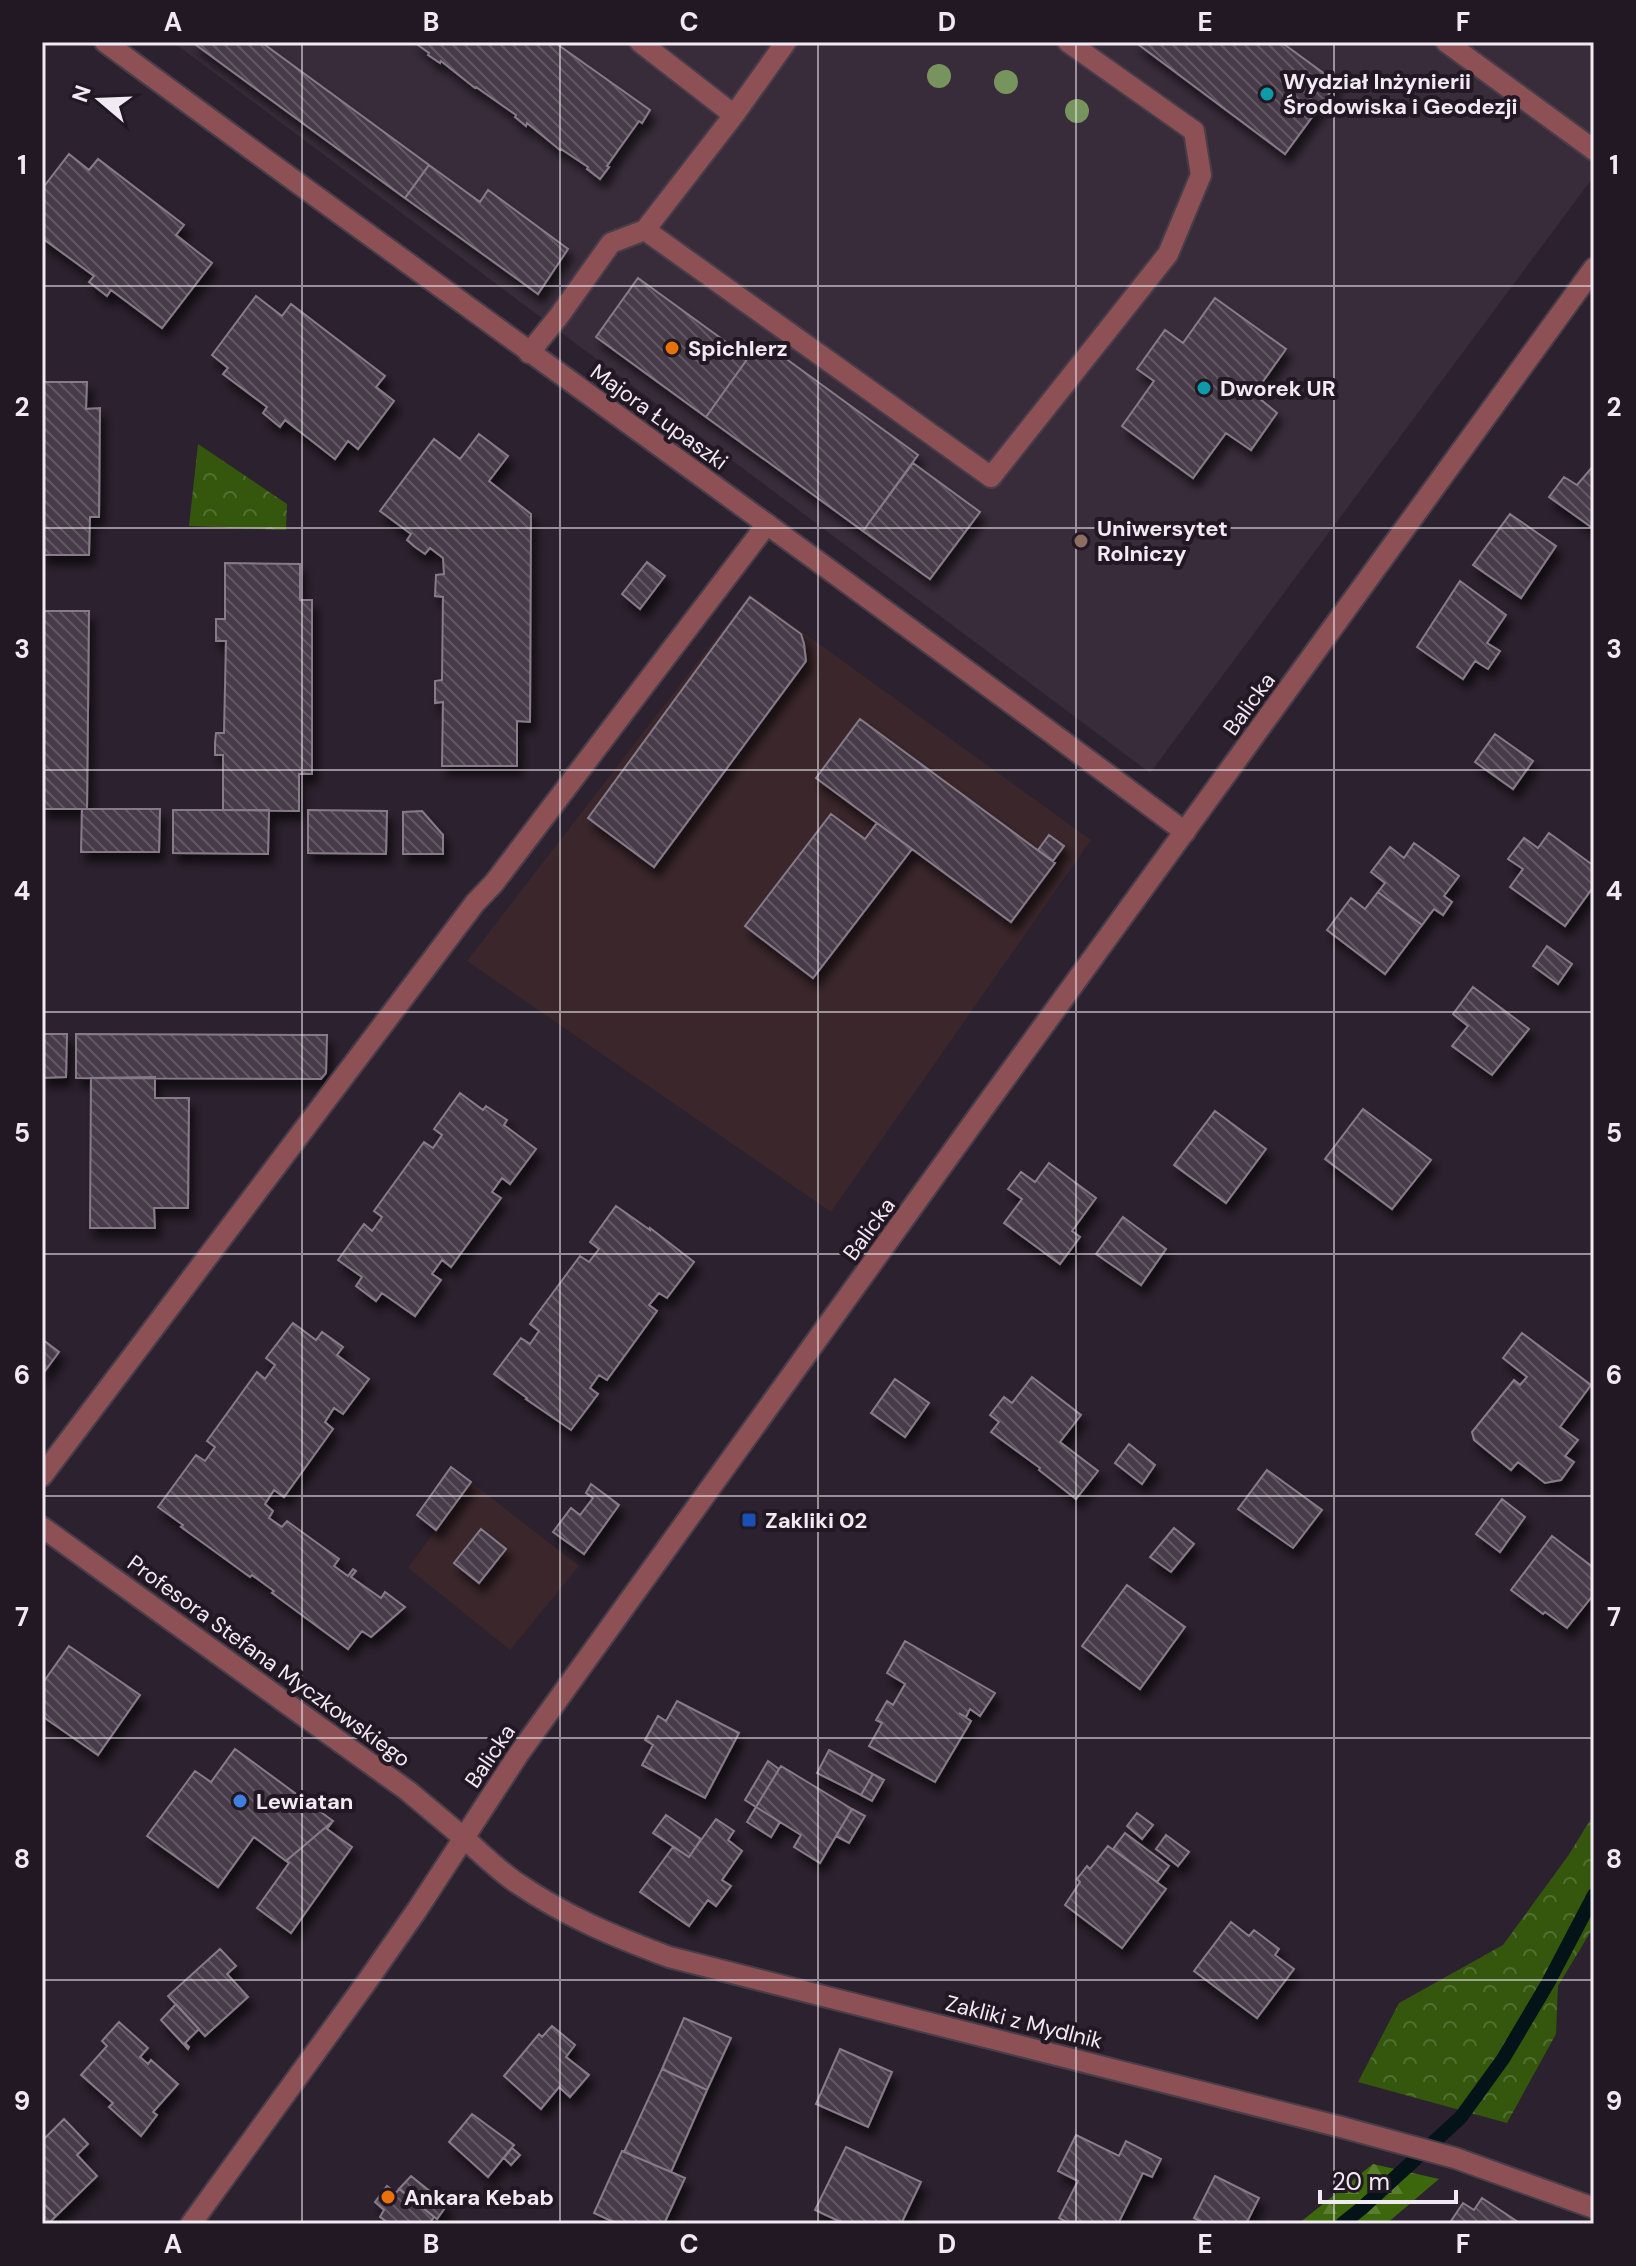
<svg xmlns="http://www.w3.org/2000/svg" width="1636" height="2266" font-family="'DM Sans',sans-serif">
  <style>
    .industrial { fill: #3a262b }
    .education { fill: #382c3a }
    .forest { fill: url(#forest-firs) }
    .park { fill: url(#park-crowns) }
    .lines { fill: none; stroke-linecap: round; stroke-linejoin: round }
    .stream { stroke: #031317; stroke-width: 14 }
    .building { fill: url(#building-back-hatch); stroke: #877a89; stroke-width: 2; filter: url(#shadow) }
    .service-casing { stroke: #483d49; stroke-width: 24 }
    .minor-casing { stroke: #483d49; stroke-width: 24 }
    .tertiary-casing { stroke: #483d49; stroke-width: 24 }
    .service { stroke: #8d5054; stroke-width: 20 }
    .minor { stroke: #8d5054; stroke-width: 20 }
    .tertiary { stroke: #8d5054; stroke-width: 20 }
    .tree { fill: #78945e }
    .grid { fill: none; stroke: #f1eaf2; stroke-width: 2; stroke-opacity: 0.55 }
    .culture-dot { fill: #0f9aa8; stroke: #221824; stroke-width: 3 }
    .food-dot { fill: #e8710a; stroke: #221824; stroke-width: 3 }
    .education-dot { fill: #8d6e63; stroke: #221824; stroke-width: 3 }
    .transit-dot { fill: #1a4fb4; stroke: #221824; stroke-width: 3 }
    .shop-dot { fill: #3f7fe0; stroke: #221824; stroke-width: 3 }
    .labels { text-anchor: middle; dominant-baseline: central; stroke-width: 8; stroke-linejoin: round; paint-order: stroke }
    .poi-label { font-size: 22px; font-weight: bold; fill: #f1eaf2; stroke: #221824; text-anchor: start }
    .street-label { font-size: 22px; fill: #f1eaf2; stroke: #221824 }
    .neatline { fill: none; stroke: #f1eaf2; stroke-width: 3 }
    .grid-label { font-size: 26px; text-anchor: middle; font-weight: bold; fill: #f1eaf2 }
  </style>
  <defs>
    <pattern id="forest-firs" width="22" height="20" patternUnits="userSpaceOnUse" patternTransform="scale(2)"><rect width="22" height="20" fill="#3d670c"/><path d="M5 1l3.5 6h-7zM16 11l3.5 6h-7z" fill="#5a7d30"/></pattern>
    <pattern id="park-crowns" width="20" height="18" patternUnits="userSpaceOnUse" patternTransform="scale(2)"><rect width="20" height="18" fill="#34570d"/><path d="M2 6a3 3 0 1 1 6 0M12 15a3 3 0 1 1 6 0" fill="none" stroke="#526f31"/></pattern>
    <pattern id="building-back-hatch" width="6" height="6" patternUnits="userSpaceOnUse" patternTransform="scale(2)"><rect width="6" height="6" fill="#473b49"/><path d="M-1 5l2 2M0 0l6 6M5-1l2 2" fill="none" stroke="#625864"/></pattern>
    <filter id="shadow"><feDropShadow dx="5" dy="9" stdDeviation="4" flood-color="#0009"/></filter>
  </defs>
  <rect width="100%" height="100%" fill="#2c212e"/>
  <path class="industrial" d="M750,594L1091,840L831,1212L467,961Z
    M471,1482L579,1566L510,1650L408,1568Z"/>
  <path class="education" d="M173,42H1594V176L1150,773Z"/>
  <path class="forest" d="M1373,2164L1439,2179L1386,2224H1298Z"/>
  <path class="park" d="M198,444L287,504L286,530L189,526Z
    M1594,1814V1926L1558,1986L1556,2034L1507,2123L1358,2082L1399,2003L1503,1945L1568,1856Z"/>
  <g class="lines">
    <path class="stream" d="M1342,2224L1362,2208L1461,2117L1503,2059L1548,1983L1594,1895"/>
  </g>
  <path class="building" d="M192,42H261L429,165L405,198Z
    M414,42H554L650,110L642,123L639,121L607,166L609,167L600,179L587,169L588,167L561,149L560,150L527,123L526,126L515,117L516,115L476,87L475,88L441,61L440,63L428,55L429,53Z
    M1135,42H1281L1337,83L1285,154Z
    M69,154L89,170L98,159L184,225L176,235L212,263L162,328L111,290L107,296L89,282L94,276L42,238V189Z
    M429,165L480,202L488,190L568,249L538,294L405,198Z
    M638,278L748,358L706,417L596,337Z
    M256,296L282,316L291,304L385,376L376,387L394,401L358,449L348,441L335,459L285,420L280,427L263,413L267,407L223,374L228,368L212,355Z
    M1215,298L1286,349L1254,394L1277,413L1251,450L1226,433L1193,478L1122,426L1154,381L1137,369L1165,330L1183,343Z
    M763,342L918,455L863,531L706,417L748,358L753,355Z
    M42,382H87L86,409L100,408L99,517H90L89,555H42Z
    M479,434L508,456L489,481L531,514L530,722L517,721V766H442L443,702L435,703V681L442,680L443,597L435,596L436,575L444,574L443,558L430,548L425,554L415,547L407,540L411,534L380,511L434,439L460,459Z
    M913,463L980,512L930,579L863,531Z
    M1594,465V529L1549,497L1564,477L1577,485Z
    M1510,514L1556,546L1521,598L1473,565Z
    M647,562L665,576L640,609L622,594Z
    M225,563L300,564V600H312V774H299V811L223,810V755H215V743L216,733H224L226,641H216V619H225Z
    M1460,581L1506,615L1487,643L1500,651L1488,669L1475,661L1463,679L1417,647Z
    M750,597L801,634L804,644L806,661L654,867L588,818Z
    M42,611H89L87,809H42Z
    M860,719L1055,863L1011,922L816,778Z
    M1495,734L1533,761L1513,789L1475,762Z
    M82,809H160L159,852H81Z
    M173,810H269L268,854L173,853Z
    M308,810L387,811L386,854L308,853Z
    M422,811L443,835V854H403V812Z
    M831,814L865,839L877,823L912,849L813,978L745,926Z
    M1549,833L1594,866V886L1565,926L1510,887L1523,869L1508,859L1524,838L1538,848Z
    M1049,835L1064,846L1053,861L1038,850Z
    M1414,843L1459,876L1444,896L1452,902L1443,915L1434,909L1422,925L1378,892L1385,883L1371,872L1390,847L1404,858Z
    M1378,892L1422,925L1385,974L1327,930L1351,898L1365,909Z
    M1547,946L1572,964L1558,984L1533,966Z
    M1473,987L1529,1029L1492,1075L1452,1046L1468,1026L1453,1014Z
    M42,1034H67L66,1077L42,1078Z
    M76,1034L327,1035L326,1073L321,1079L76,1078Z
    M155,1077V1098H189L188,1208H154L155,1228H90L91,1078Z
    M460,1093L483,1110L486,1106L507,1120L504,1125L536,1149L510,1184L502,1178L492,1192L501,1198L451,1267L442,1260L432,1274L441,1280L415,1316L382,1293L376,1301L356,1286L362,1277L338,1260L364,1224L372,1231L382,1217L374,1211L424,1142L433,1148L442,1135L434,1129Z
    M1363,1109L1431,1160L1392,1209L1325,1159Z
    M1215,1111L1266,1149L1226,1203L1174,1165Z
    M1049,1163L1096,1198L1072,1231L1080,1237L1060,1264L1004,1223L1022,1199L1008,1189L1021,1172L1035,1182Z
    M616,1206L650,1230V1228L694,1262L667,1298L659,1293L649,1305L657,1311L607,1380L599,1375L590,1388L598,1394L571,1430L526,1399L527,1398L494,1374L521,1338L530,1344L539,1331L530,1324L532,1321L580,1256L589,1262L599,1249L590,1242Z
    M1123,1217L1166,1249L1141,1285L1096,1254Z
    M293,1323L316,1340L322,1332L343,1347L337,1355L369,1379L343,1414L334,1408L325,1422L333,1429L284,1497L274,1490L265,1504L273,1511L269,1518L282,1527L287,1521L339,1559L334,1566L348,1576L353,1569L356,1571L351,1577L381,1598L385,1592L405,1607L371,1637L362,1631L348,1649L272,1593L274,1591L252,1575L250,1577L181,1527L183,1525L158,1507L196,1455L205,1461L215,1447L207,1441L257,1372L265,1379L275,1365L266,1358Z
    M1522,1333L1591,1385L1560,1427L1578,1440L1565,1456L1574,1462L1561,1480L1545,1483L1518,1462L1511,1470L1474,1440L1472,1432L1514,1380L1520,1385L1527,1377L1503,1358Z
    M42,1339L59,1352L42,1375Z
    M1032,1377L1081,1415L1060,1442L1098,1471L1076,1499L1039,1470L1040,1468L991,1432L999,1422L990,1415L1004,1397L1012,1403Z
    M895,1379L929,1403L905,1437L871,1413Z
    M1129,1444L1155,1465L1142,1484L1115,1463Z
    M451,1467L471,1482L436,1530L417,1515Z
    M1267,1470L1322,1510L1293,1548L1238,1509Z
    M591,1484L619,1505L584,1554L553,1532L571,1508L580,1515L593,1498L586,1493Z
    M1502,1499L1525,1517L1500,1552L1476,1534Z
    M1174,1528L1194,1544L1171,1572L1150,1557Z
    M481,1529L506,1549L479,1583L454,1563Z
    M1552,1536L1594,1568V1594L1567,1628L1545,1612L1543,1614L1511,1590Z
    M1127,1585L1185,1627L1140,1689L1082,1646Z
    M905,1641L995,1693L980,1716L970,1709L966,1717L959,1713L971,1721L935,1782L869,1746L882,1723L876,1720L887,1701L893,1705L905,1684L887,1673Z
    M69,1646L140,1695L98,1755L42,1716V1684Z
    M677,1701L739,1733L705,1798L642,1765L653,1745L645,1740L658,1716L666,1721Z
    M235,1749L333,1821L286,1861L254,1837L218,1887L147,1836L195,1771L211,1782Z
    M829,1750L873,1774L861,1795L817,1773Z
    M768,1761L779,1769L756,1807L745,1800Z
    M781,1766L852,1809L820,1863L794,1847L801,1835L756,1807Z
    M873,1774L884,1780L872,1801L861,1795Z
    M756,1807L780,1822L771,1837L747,1822Z
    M852,1809L865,1816L849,1843L836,1836Z
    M1137,1813L1153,1825L1142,1839L1127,1826Z
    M666,1815L701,1839L689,1857L653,1833Z
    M716,1819L734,1831L728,1840L742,1851L722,1880L731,1886L716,1906L708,1900L689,1926L640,1892L673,1847L689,1857Z
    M333,1821L327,1829L352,1847L291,1933L257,1908L289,1863L286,1861Z
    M1125,1833L1169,1866L1157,1882L1113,1849Z
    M1166,1835L1189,1852L1178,1866L1156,1849Z
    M1108,1846L1166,1889L1122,1948L1065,1905L1080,1882L1077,1879L1087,1866L1090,1869Z
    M1231,1922L1249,1936L1254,1930L1279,1949L1275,1955L1294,1969L1257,2018L1194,1971Z
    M220,1949L236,1966L227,1974L248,1997L205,2036L168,1996Z
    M176,2004L199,2029L185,2043L189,2047L188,2049L161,2020Z
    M684,2018L731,2038L707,2090L662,2069Z
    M119,2022L148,2048L140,2057L148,2064L151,2060L178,2084L153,2112L157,2115L141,2136L109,2107L113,2103L81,2075L107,2046L102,2041Z
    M552,2026L575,2045L566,2057L589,2075L570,2097L559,2087L541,2109L504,2076L539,2034L542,2037Z
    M840,2049L892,2072L868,2127L816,2104Z
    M662,2069L707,2090L671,2172L624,2152Z
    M472,2114L514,2145L488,2177L449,2142Z
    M64,2119L88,2144L77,2155L97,2176L56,2216L42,2202V2141Z
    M1076,2135L1119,2156L1126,2141L1161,2159L1152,2177L1143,2173L1118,2224H1070L1059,2218L1078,2181L1058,2171Z
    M846,2147L921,2182L901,2224H845L815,2210Z
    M512,2148L520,2155L511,2165L504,2158Z
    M622,2151L685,2178L664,2224H618L594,2213Z
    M411,2176L447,2205L437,2219L399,2189Z
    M1215,2176L1259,2198L1246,2224H1206L1194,2218Z
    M387,2186L396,2193L399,2189L434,2217L429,2224H390L380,2217L384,2210L375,2202Z
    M1482,2198L1521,2224H1449L1463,2203L1474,2210Z
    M42,2202L56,2216L48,2224H42Z"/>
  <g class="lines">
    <g class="service-casing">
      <path id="service" d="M640,42L734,115
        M1446,42L1594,150
        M645,230L991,477L1168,254L1201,175L1194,131L1068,42
        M529,353L559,316L611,243L645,230L734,115L786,42
        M42,1476L475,903L494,883L767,524"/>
    </g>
    <g class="minor-casing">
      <path id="minor" d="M105,42C464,306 828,565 1185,832
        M42,1527L408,1791L464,1838"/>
    </g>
    <g class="tertiary-casing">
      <path id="tertiary" d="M464,1838C481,1853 498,1870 517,1883C567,1917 613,1936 669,1957L1341,2127L1455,2158L1594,2208
        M191,2224L368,1980L417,1910L518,1755L986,1105L1594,268"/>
    </g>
    <use href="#service" class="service"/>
    <use href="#minor" class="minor"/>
    <use href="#tertiary" class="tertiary"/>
  </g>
  <g class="tree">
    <circle cx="939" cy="76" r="12"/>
    <circle cx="1006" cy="82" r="12"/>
    <circle cx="1077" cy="111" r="12"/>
  </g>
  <path class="grid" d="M302,42V2224M560,42V2224M818,42V2224M1076,42V2224M1334,42V2224M42,286H1594M42,528H1594M42,770H1594M42,1012H1594M42,1254H1594M42,1496H1594M42,1738H1594M42,1980H1594"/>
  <g class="culture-dot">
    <circle cx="1267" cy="94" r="8"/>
    <circle cx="1204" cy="388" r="8"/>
  </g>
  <g class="food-dot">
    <circle cx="672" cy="348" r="8"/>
    <circle cx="388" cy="2197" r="8"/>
  </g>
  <circle class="education-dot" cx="1081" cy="541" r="8"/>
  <rect class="transit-dot" x="741" y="1512" width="16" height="16" rx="4"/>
  <circle class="shop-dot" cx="240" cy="1801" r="8"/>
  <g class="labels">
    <g class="poi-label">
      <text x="1283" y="81">Wydział Inżynierii<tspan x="1283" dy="25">Środowiska i Geodezji</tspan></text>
      <text x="688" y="348">Spichlerz</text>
      <text x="1220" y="388">Dworek UR</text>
      <text x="1097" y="528">Uniwersytet<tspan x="1097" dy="25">Rolniczy</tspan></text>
      <text x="765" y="1520">Zakliki 02</text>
      <text x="256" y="1801">Lewiatan</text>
      <text x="404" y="2197">Ankara Kebab</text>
    </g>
    <g class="street-label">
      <text transform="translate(659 417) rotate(36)">Majora Łupaszki</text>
      <text transform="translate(1249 704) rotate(-54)">Balicka</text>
      <text transform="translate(869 1229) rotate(-54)">Balicka</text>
      <text transform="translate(269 1661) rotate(36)">Profesora Stefana Myczkowskiego</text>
      <text transform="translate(490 1756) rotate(-56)">Balicka</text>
      <text transform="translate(1024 2022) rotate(14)">Zakliki z Mydlnik</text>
    </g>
  </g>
  <rect width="1636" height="2266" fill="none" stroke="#221824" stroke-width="88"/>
  <g transform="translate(100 100) rotate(289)" stroke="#221824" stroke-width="6" paint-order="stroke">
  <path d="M0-6L14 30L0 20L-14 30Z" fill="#f1eaf2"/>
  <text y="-12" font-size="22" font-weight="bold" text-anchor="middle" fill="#f1eaf2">N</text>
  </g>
  <path d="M1320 2190v12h136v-12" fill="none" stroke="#f1eaf2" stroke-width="4"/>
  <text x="1332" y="2190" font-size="24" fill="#f1eaf2" stroke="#221824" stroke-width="6" paint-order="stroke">20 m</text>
  <rect x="44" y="44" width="1548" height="2178" class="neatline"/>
  <g class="grid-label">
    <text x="173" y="31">A</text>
    <text x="431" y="31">B</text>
    <text x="689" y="31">C</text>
    <text x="947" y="31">D</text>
    <text x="1205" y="31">E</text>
    <text x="1463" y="31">F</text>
    <text x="22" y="174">1</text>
    <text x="1614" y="174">1</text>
    <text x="22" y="416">2</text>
    <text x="1614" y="416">2</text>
    <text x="22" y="658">3</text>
    <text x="1614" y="658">3</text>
    <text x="22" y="900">4</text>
    <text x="1614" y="900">4</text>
    <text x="22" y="1142">5</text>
    <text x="1614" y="1142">5</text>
    <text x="22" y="1384">6</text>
    <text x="1614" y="1384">6</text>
    <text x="22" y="1626">7</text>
    <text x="1614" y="1626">7</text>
    <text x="22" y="1868">8</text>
    <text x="1614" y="1868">8</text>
    <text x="22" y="2110">9</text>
    <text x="1614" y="2110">9</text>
    <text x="173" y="2253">A</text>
    <text x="431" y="2253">B</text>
    <text x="689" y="2253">C</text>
    <text x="947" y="2253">D</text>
    <text x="1205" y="2253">E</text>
    <text x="1463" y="2253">F</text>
  </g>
</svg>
